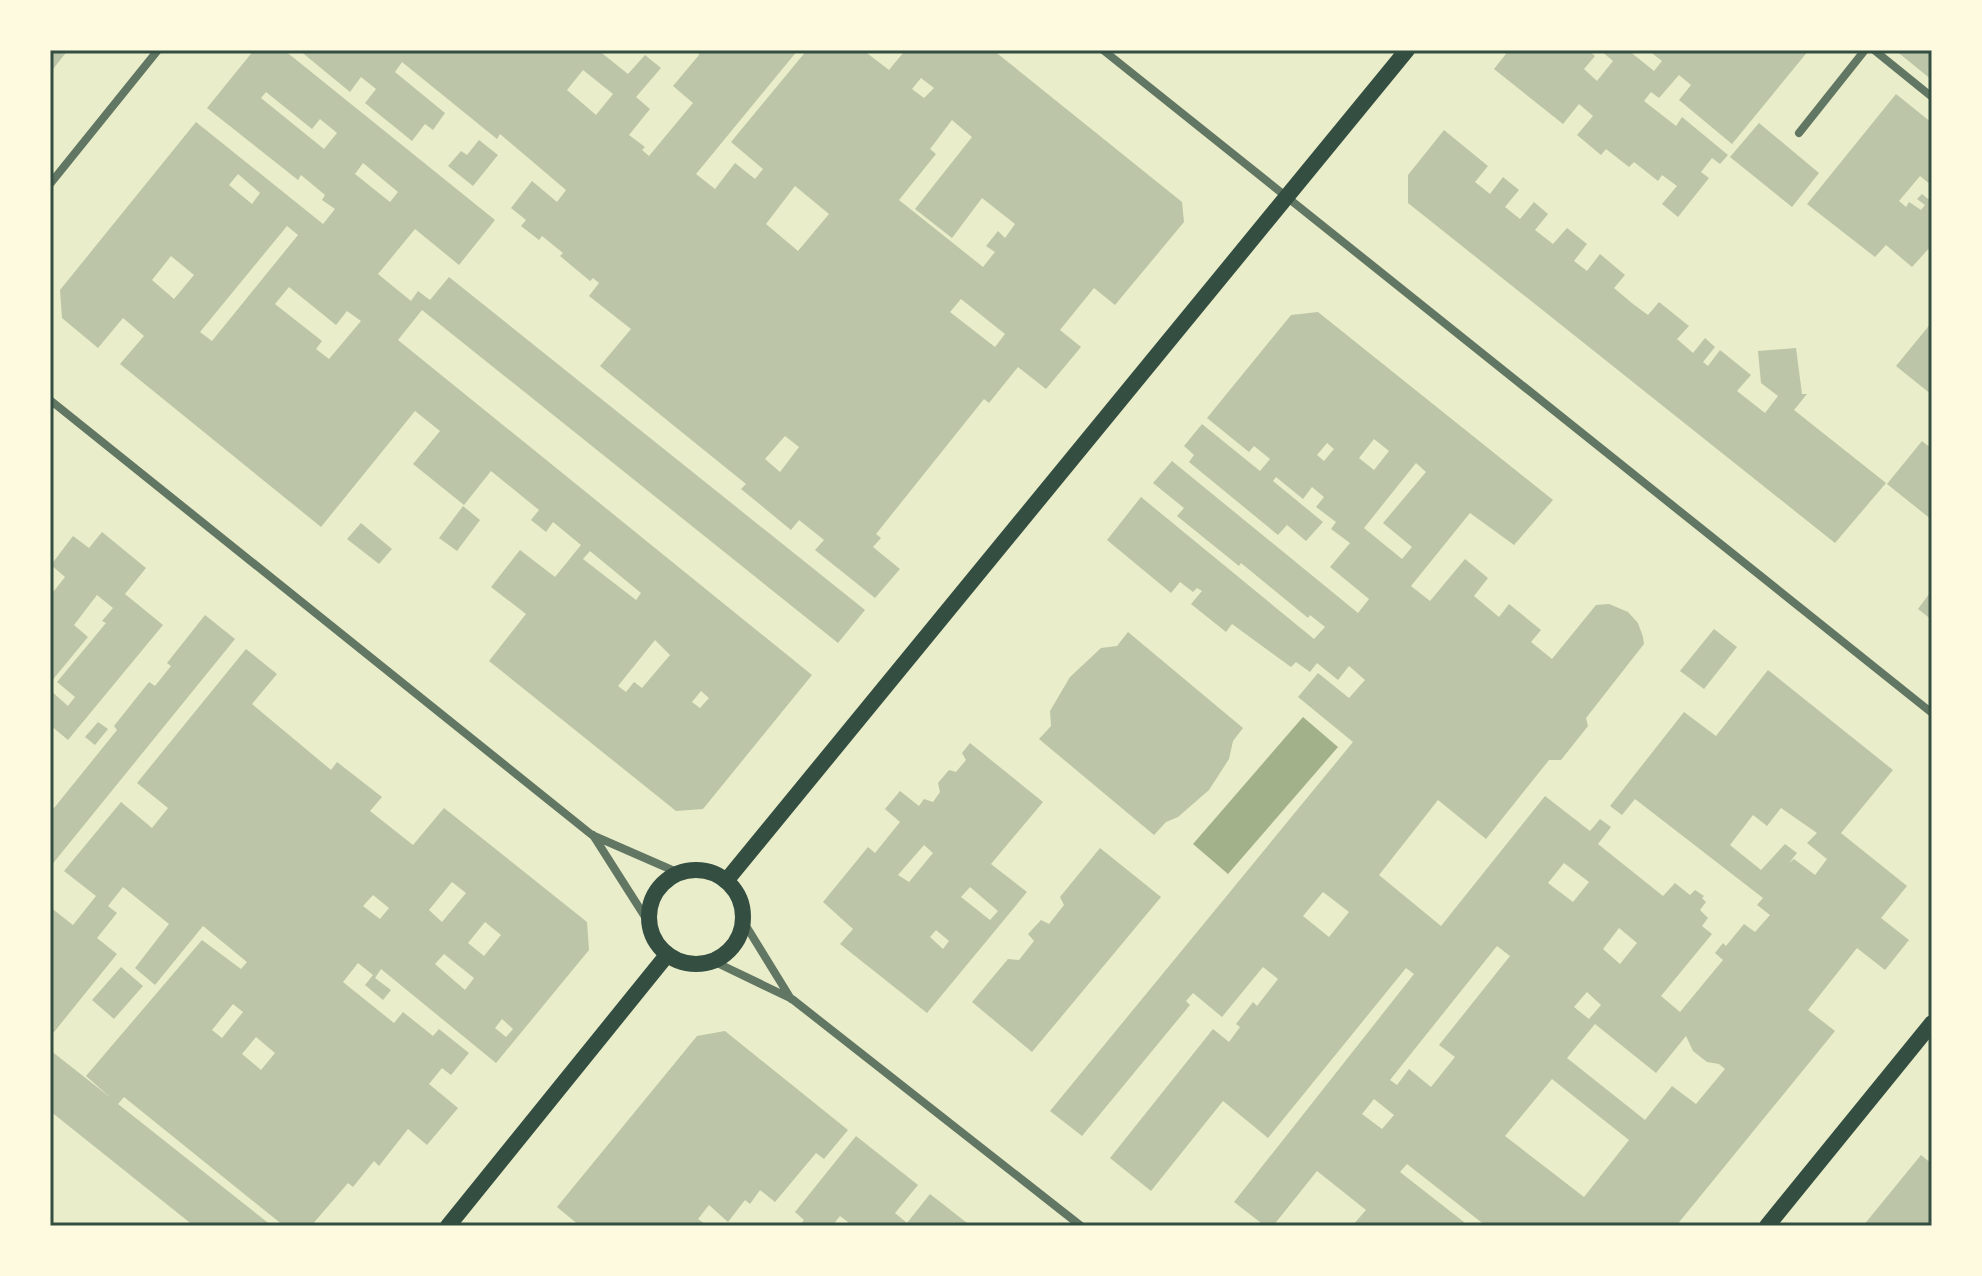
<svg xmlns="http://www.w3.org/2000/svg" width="1982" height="1276" font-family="'Libre Baskerville',serif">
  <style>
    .water { fill: #a3b18a }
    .building { fill: #bcc5a7; fill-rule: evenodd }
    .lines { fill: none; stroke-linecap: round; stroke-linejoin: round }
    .minor { stroke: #617663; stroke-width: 8 }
    .secondary { stroke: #344e41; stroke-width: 16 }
    .neatline { fill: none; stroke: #344e41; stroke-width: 3 }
  </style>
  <rect width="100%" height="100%" fill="#e9edc9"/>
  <path class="water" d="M1303,717L1338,747L1228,874L1193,844Z"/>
  <path class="building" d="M50,50H68L50,73Z
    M254,50H284L495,220L459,265L415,229L378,274L411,301L418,291L430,300L449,277L865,610L838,643L422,310L398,340L812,675L703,809L676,811L489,661L526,614L491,587L520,550L555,577L581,545L553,522L546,532L531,520L539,510L491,471L464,505L413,464L440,431L415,411L321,527L120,364L144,336L123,318L98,348L62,318L60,290L196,122L323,224L335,209L322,200L325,195L301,175L298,180L207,108ZM266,92L312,129L320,119L337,133L324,149L261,98ZM363,163L398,192L390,202L355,174ZM238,174L260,193L252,204L229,185ZM287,226L298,235L212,341L200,332ZM171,256L194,275L174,299L152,280ZM289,287L336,325L347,311L361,321L329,359L316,349L322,341L275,304ZM590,551L641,593L636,600L583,559ZM655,640L670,655L642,688L634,682L626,692L618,686ZM701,691L709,698L700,708L692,702Z
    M299,50H598L628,74L645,55L661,68L636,97L650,109L629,135L645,147L642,150L649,156L693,103L673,86L699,55L698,50H798L696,174L715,189L735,163L755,179L763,169L731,142L807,50H863L889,70L903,53L899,50H993L1182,202L1184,222L1115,305L1094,288L1060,330L1081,347L1046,389L1018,367L989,403L984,399L876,534L881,538L873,547L900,569L875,598L815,550L824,540L799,520L791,530L741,489L746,484L600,366L631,329L589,296L599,283L593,278L590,281L560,256L563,253L542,236L539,240L521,226L526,220L511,208L532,181L557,202L566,190L500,134L497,139L402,62L395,72L445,113L433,130L425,124L412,141L365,103L376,89L361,77L350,92ZM583,70L613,94L596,115L567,90ZM921,78L934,88L924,98L912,89ZM952,120L972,137L915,209L952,238L982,198L1015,224L1005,238L998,231L986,246L995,252L983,267L899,200L936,154L930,149ZM795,186L829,214L798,251L766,224ZM961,299L1005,334L995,347L950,312ZM785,436L799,447L780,472L765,459Z
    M1509,50H1588L1595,56L1584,69L1597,81L1613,61L1600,50H1628L1654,71L1662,61L1648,50H1809L1732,144L1679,100L1691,85L1679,75L1659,98L1651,92L1644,101L1676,126L1682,117L1728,155L1720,164L1712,158L1701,172L1709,178L1678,217L1662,204L1677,186L1662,175L1658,181L1634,162L1629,167L1606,149L1601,155L1577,135L1593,116L1579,104L1563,124L1494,69Z
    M1895,50H1932V80Z
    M1896,94L1932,123V186L1920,176L1899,201L1906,207L1909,202L1921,210L1925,205L1917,199L1922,194L1932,202V245L1912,267L1886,245L1875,257L1807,204Z
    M1759,123L1819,173L1792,207L1730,157Z
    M1444,130L1488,166L1475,182L1490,194L1503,177L1519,190L1505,207L1520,219L1534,202L1548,214L1535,230L1553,244L1567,228L1587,244L1574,261L1587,271L1600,254L1625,275L1614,288L1633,304L1648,315L1659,302L1689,326L1677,339L1693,353L1705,338L1715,347L1703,362L1708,366L1720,350L1751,375L1737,391L1765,413L1778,396L1761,383L1758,351L1796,348L1802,394H1807L1794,410L1886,483L1835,543L1408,203V175Z
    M479,140L498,155L473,186L448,166L461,151L467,155Z
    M1318,312L1553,500L1514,545L1470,513L1411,586L1430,601L1465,559L1488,578L1474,596L1499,617L1509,604L1541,630L1531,642L1552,659L1596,605L1609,604L1628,612L1638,623L1643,637L1644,644L1586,718L1588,726L1561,760H1549L1486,839L1438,800L1379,875L1441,926L1545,796L1590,831L1600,819L1611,827L1598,844L1663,896L1675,883L1690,895L1695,890L1704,896L1702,898L1706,902L1700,910L1708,918L1702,926L1712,934L1661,996L1680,1012L1723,960L1715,953L1723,943L1726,946L1744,924L1755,932L1770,915L1757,905L1763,898L1635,799L1622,815L1610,806L1684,712L1716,736L1768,670L1893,770L1841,833L1907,886L1881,918L1909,940L1885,970L1857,948L1808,1010L1835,1031L1676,1226H1486L1407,1164L1400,1172L1469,1226H1352L1366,1210L1317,1171L1273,1226H1265L1234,1202L1414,974L1406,968L1268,1138L1223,1101L1151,1191L1110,1158L1213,1029L1229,1042L1240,1027L1236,1024L1253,1002L1257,1006L1278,979L1263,967L1222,1017L1193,993L1186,1001L1190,1005L1082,1136L1050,1111L1353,742L1298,697L1318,673L1349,698L1365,680L1349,666L1338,680L1317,663L1310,672L1296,662L1291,667L1232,624L1226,632L1191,604L1202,591L1197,588L1193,592L1180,582L1171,593L1107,540L1141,497L1314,639L1325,627L1310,615L1308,618L1241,563L1239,566L1177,516L1184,508L1153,483L1172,461L1358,613L1369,599L1330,567L1350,543L1331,529L1336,522L1316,507L1324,497L1312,487L1303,499L1276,477L1273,481L1323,522L1306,541L1287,525L1278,535L1189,462L1194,455L1184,446L1202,424L1260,471L1270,459L1254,446L1249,452L1207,418L1291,315ZM1374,439L1389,451L1374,470L1359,458ZM1327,443L1334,449L1324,461L1317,455ZM1416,463L1426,472L1383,523L1412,547L1402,559L1364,528ZM1781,808L1817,833L1807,843L1827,859L1815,875L1794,859L1789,863L1797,853L1785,844L1761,870L1730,845L1753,815L1767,826ZM1564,863L1589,882L1573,902L1548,883ZM1323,892L1349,912L1329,937L1303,916ZM1619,928L1637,943L1620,964L1603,949ZM1497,946L1510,956L1439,1045L1455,1057L1431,1087L1409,1069L1397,1085L1390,1080ZM1587,992L1601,1005L1589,1019L1574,1007ZM1595,1024L1656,1073L1686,1036L1693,1051L1707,1062L1719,1064L1725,1069L1696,1104L1672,1086L1645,1120L1567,1058ZM1552,1079L1629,1140L1584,1197L1505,1136ZM1374,1099L1394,1115L1382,1129L1362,1114Z
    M1932,322V395L1896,366Z
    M1922,441L1932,449V520L1887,484Z
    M463,506L480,520L457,551L439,538Z
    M361,523L392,549L379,564L347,539Z
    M102,532L146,568L125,594L163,625L68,740L50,725V690L68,706L75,697L57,682L106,623L102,621L113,608L97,595L74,625L88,637L50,683V596L65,577L51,565L73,536L89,548Z
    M1932,590V620L1918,609Z
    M205,615L235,639L50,867V813L117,730L114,726L149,682L155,686L171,666L167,663Z
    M1714,629L1737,647L1704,689L1680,671Z
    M1128,632L1243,728L1233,741L1229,759L1209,790L1178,817L1166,822L1154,835L1039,739L1051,726L1050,711L1070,677L1101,648L1117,646Z
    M246,649L277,674L252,704L331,770L337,762L382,797L370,811L413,845L444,808L587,922L589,950L496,1063L381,969L375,978L391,990L383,1000L365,985L373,975L358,963L343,982L394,1023L403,1012L433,1036L439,1029L469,1053L451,1075L442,1068L429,1084L458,1108L427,1145L408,1129L379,1166L374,1161L353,1187L348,1183L311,1226H284L124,1097L118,1104L272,1226H194L50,1111V1050L111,1098L86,1076L202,940L241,969L247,962L203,926L155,985L135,968L169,924L123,887L108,906L117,913L97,938L117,954L50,1037V907L73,925L96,896L64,871L121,802L152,828L168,808L137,783ZM452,882L466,893L442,922L429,910ZM373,895L389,908L380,919L363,906ZM485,922L501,935L484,956L468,943ZM444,954L474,978L465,990L435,964ZM233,1004L243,1012L222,1038L212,1030ZM502,1019L513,1029L506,1037L495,1028ZM256,1037L275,1053L261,1070L242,1054Z
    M98,722L108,729L95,745L85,737Z
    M970,743L1043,802L991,864L1027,892L927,1013L840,944L853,929L823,902L868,847L875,853L900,822L885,809L900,791L919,806L924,799L933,802L940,792L938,783L949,770L956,772L966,760L962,753ZM924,845L933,853L909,882L898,875ZM970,887L998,911L990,920L961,897ZM936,930L949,941L943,949L930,937Z
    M1100,848L1161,897L1032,1052L972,1002L1008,959L1019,960L1034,941L1028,934L1041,920L1049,924L1064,905L1060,897Z
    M121,967L143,986L114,1019L92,1000Z
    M725,1031L848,1130L824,1159L816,1153L775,1202L760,1190L750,1204L745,1200L728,1222L709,1205L698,1219L708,1226H580L557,1207L697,1036Z
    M856,1136L918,1185L895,1213L907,1223L930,1194L967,1223L964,1226H846L849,1223L840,1216L832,1226H799L804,1220L795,1212Z
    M1921,1155L1932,1164V1226H1863Z"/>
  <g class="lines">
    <path class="minor" d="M1103,50L1932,713
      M1874,50L1932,97
      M1799,133L1865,50
      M50,184L158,50
      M50,400L592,835L679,873
      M593,835L649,923
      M743,921L791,999
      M713,961L792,999L1081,1226"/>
    <path class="secondary" d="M649 917a47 47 0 1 1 94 0a47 47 0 1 1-94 0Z
      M726,881L1407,50
      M448,1226L667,955
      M1767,1226L1932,1023"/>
  </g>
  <rect width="1982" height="1276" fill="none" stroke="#fefae0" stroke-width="104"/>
  <rect x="52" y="52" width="1878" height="1172" class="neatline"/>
</svg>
